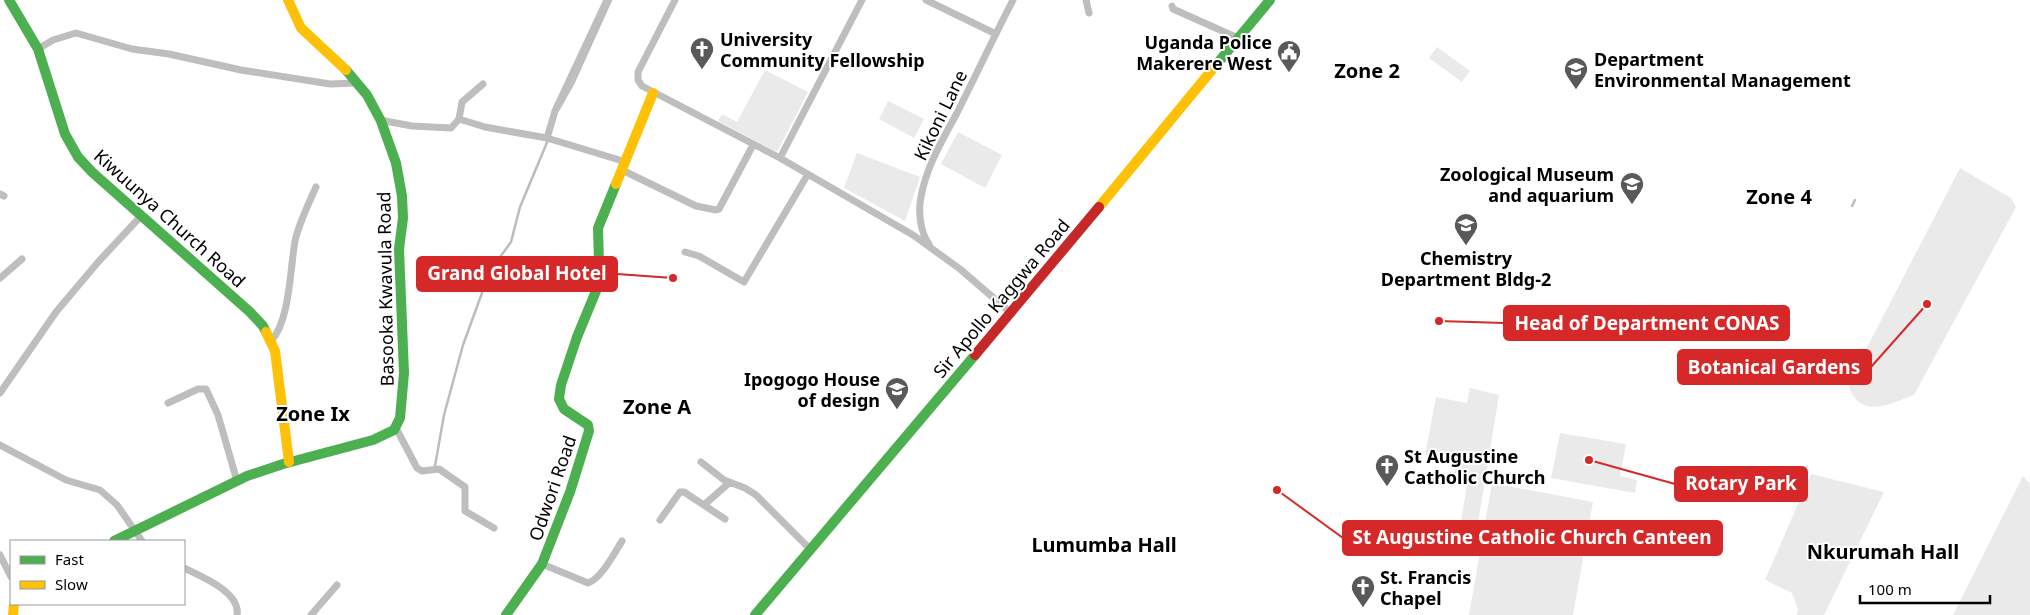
<svg xmlns="http://www.w3.org/2000/svg" width="2030" height="615" font-family="'Noto Sans',sans-serif">
  <style>
    .green { fill: #eaeaea }
    .lines { fill: none; stroke-linecap: round; stroke-linejoin: round }
    .stream { stroke: #bcbcbc; stroke-width: 2.5 }
    .street { stroke: #bebebe; stroke-width: 7 }
    .fast { stroke: #4caf50; stroke-width: 10 }
    .slow { stroke: #ffc107; stroke-width: 10 }
    .jam { stroke: #c62828; stroke-width: 10 }
    .labels { text-anchor: middle; dominant-baseline: central; stroke-width: 4; stroke-linejoin: round; paint-order: stroke }
    .poi-label { font-size: 18px; font-weight: bold; fill: #000; stroke: #fff; text-anchor: start }
    .street-label { font-size: 18px; fill: #000; stroke: #fff }
    .quarter-label { font-size: 20px; font-weight: bold; fill: #000; stroke: #fff }
    .leader { fill: none; stroke: #d62828; stroke-width: 2 }
    .callout-dot { fill: #d62828; stroke: #fff; stroke-width: 2 }
    .callout { fill: #d62828; stroke: #d62828; stroke-width: 2 }
    .callout-label { font-size: 19px; text-anchor: middle; font-weight: bold; fill: #fff }
  </style>
  <rect width="100%" height="100%" fill="#fff"/>
  <path class="green" d="M1437,47L1470,71L1462,82L1429,58Z
    M765,70L808,92L777,152L718,121L722,114L737,122Z
    M888,101L924,119L914,138L879,119Z
    M958,132L1002,155L985,188L941,164Z
    M857,153L920,177L905,221L844,188Z
    M1960,168L2011,198L2016,207L1914,395C1888,405 1859,420 1848,384Z
    M1470,388L1499,395L1478,523L1473,521L1460,529L1472,451L1467,478L1454,475L1456,461L1425,455L1436,397L1467,403Z
    M1560,433L1626,444L1620,476L1637,480L1635,493L1551,478Z
    M1811,474L1884,492L1824,615H1797L1798,609L1792,593L1765,580Z
    M2023,476L2030,484V615H1953Z
    M1492,483L1593,502L1573,615H1469Z"/>
  <g class="lines">
    <path class="stream" d="M559,109L573,84L611,0
      M1852,206L1855,200
      M435,466L444,415L463,345L490,271L511,242L520,207L548,140"/>
    <path class="street" d="M675,0L638,72V80L642,86L780,158L913,235L960,269L1011,313
      M926,0L996,34
      M1086,0L1089,13
      M1172,6L1173,9L1238,38
      M38,49L53,40L76,33L132,49L169,54L241,70L330,84L357,83
      M459,119L485,127L547,138L626,162
      M380,120L412,126L451,128L459,119L462,102L483,84
      M547,138L555,111L607,0
      M780,158L862,0
      M622,170L696,206L716,210L719,209L753,145
      M0,194L4,196
      M929,244C920,232 918,211 921,197C926,167 943,139 957,113C976,75 994,37 1013,0
      M685,252L699,256L744,282L808,174
      M0,278L22,259
      M271,341C290,321 290,269 295,241C299,223 308,205 316,187
      M0,393L56,312L99,261L141,216
      M168,403L198,389H206L218,415L237,481
      M396,428L417,468L422,471L439,469L465,487V511L494,528
      M0,445L66,480L100,490L117,505L142,541
      M701,462L724,480L745,488L756,495L810,549
      M704,505L729,483
      M660,520L680,492H684L725,519
      M0,555L11,577
      M542,564L588,583C601,579 615,552 622,541
      M184,568C200,576 241,592 237,615
      M311,615L337,585"/>
    <path class="fast" d="M9,0L38,49L65,134L78,157L92,172L250,312L263,326L266,332
      M1216,65L1270,0
      M114,541L247,476L283,464L373,440L394,430L400,418L404,373L399,249L403,218L402,196L396,163L381,121L367,95L346,70
      M506,615L542,564L570,492L589,431L588,425L564,409L559,399L561,385L577,337L596,291L599,263L598,228L616,184
      M755,615L975,355"/>
    <path class="slow" d="M288,0L301,28L346,70
      M616,184L653,93
      M1099,207L1216,65
      M266,332L275,351L289,462
      M13,615L14,604"/>
    <path class="jam" d="M975,355L1099,207"/>
  </g>
  <defs>
    <g id="church-pin" transform="scale(1.25)"><path d="M0 17L-7.5 6A9.5 9.5 0 1 1 7.5 6Z" fill="#595959" stroke="#fff"/><path d="M-1.2-6h2.4v3.5h3.3v2.4h-3.3V6h-2.4V-.1h-3.3v-2.4h3.3Z" fill="#fff"/></g>
    <g id="civic-pin" transform="scale(1.25)"><path d="M0 17L-7.5 6A9.5 9.5 0 1 1 7.5 6Z" fill="#595959" stroke="#fff"/><path d="M-.6-6.5H3V-4.5H.6V-3L4-1V1h2V6H-6V1h2V-1L-.6-3ZM-1.2 2.5V6h2.4V2.5Z" fill="#fff"/></g>
    <g id="university-pin" transform="scale(1.25)"><path d="M0 17L-7.5 6A9.5 9.5 0 1 1 7.5 6Z" fill="#595959" stroke="#fff"/><path d="M0-5L7-2L0 1L-7-2ZM-4 1L0 2.5L4 1V4Q0 6-4 4Z" fill="#fff"/></g>
  </defs>
  <g fill-rule="evenodd">
    <use href="#church-pin" x="702" y="49"/>
    <use href="#civic-pin" x="1289" y="52"/>
    <use href="#university-pin" x="1576" y="69"/>
    <use href="#university-pin" x="1632" y="184"/>
    <use href="#university-pin" x="1466" y="225"/>
    <use href="#university-pin" x="897" y="389"/>
    <use href="#church-pin" x="1387" y="466"/>
    <use href="#church-pin" x="1363" y="587"/>
  </g>
  <g class="labels">
    <g class="poi-label">
      <text x="720" y="39">University<tspan x="720" dy="21">Community Fellowship</tspan></text>
      <text x="1272" y="42" text-anchor="end">Uganda Police<tspan x="1272" dy="21">Makerere West</tspan></text>
      <text x="1594" y="59">Department<tspan x="1594" dy="21">Environmental Management</tspan></text>
      <text x="1614" y="174" text-anchor="end">Zoological Museum<tspan x="1614" dy="21">and aquarium</tspan></text>
      <text x="1466" y="258" text-anchor="middle">Chemistry<tspan x="1466" dy="21">Department Bldg-2</tspan></text>
      <text x="880" y="379" text-anchor="end">Ipogogo House<tspan x="880" dy="21">of design</tspan></text>
      <text x="1404" y="456">St Augustine<tspan x="1404" dy="21">Catholic Church</tspan></text>
      <text x="1380" y="577">St. Francis<tspan x="1380" dy="21">Chapel</tspan></text>
    </g>
    <g class="street-label">
      <text transform="translate(940 115) rotate(-64)">Kikoni Lane</text>
      <text transform="translate(170 218) rotate(42)">Kiwuunya Church Road</text>
      <text transform="translate(385 289) rotate(-91)">Basooka Kwavula Road</text>
      <text transform="translate(1001 298) rotate(-50)">Sir Apollo Kaggwa Road</text>
      <text transform="translate(552 488) rotate(-71)">Odwori Road</text>
    </g>
    <g class="quarter-label">
      <text x="1367" y="70">Zone 2</text>
      <text x="1779" y="196">Zone 4</text>
      <text x="657" y="406">Zone A</text>
      <text x="313" y="413">Zone Ix</text>
      <text x="1104" y="544">Lumumba Hall</text>
      <text x="1883" y="551">Nkurumah Hall</text>
    </g>
  </g>
  <path class="leader" d="M673 278L617 274M1439 321L1504 323M1927 304L1871 367M1589 460L1675 484M1277 490L1343 538"/>
  <g class="callout-dot">
    <circle cx="673" cy="278" r="5"/>
    <circle cx="1439" cy="321" r="5"/>
    <circle cx="1927" cy="304" r="5"/>
    <circle cx="1589" cy="460" r="5"/>
    <circle cx="1277" cy="490" r="5"/>
  </g>
  <g class="callout">
    <rect x="417" y="257" width="200" height="34" rx="5"/>
    <rect x="1504" y="306" width="285" height="34" rx="5"/>
    <rect x="1678" y="350" width="193" height="34" rx="5"/>
    <rect x="1675" y="467" width="132" height="34" rx="5"/>
    <rect x="1343" y="521" width="379" height="34" rx="5"/>
  </g>
  <g class="callout-label">
    <text x="517" y="280">Grand Global Hotel</text>
    <text x="1647" y="330">Head of Department CONAS</text>
    <text x="1774" y="374">Botanical Gardens</text>
    <text x="1741" y="490">Rotary Park</text>
    <text x="1532" y="544">St Augustine Catholic Church Canteen</text>
  </g>
  <rect x="10" y="540" width="175" height="65" fill="#ffffff" stroke="#999999"/>
  <rect x="20" y="556" width="25" height="8" fill="#4caf50" stroke="#999999"/>
  <text x="55" y="565" font-size="15" fill="#000000">Fast</text>
  <rect x="20" y="581" width="25" height="8" fill="#ffc107" stroke="#999999"/>
  <text x="55" y="590" font-size="15" fill="#000000">Slow</text>
  <path d="M1860 595v8h130v-8" fill="none" stroke="#000000" stroke-width="2.5"/>
  <text x="1868" y="595" font-size="15" fill="#000000" stroke="#ffffff" stroke-width="4" paint-order="stroke">100 m</text>
</svg>
